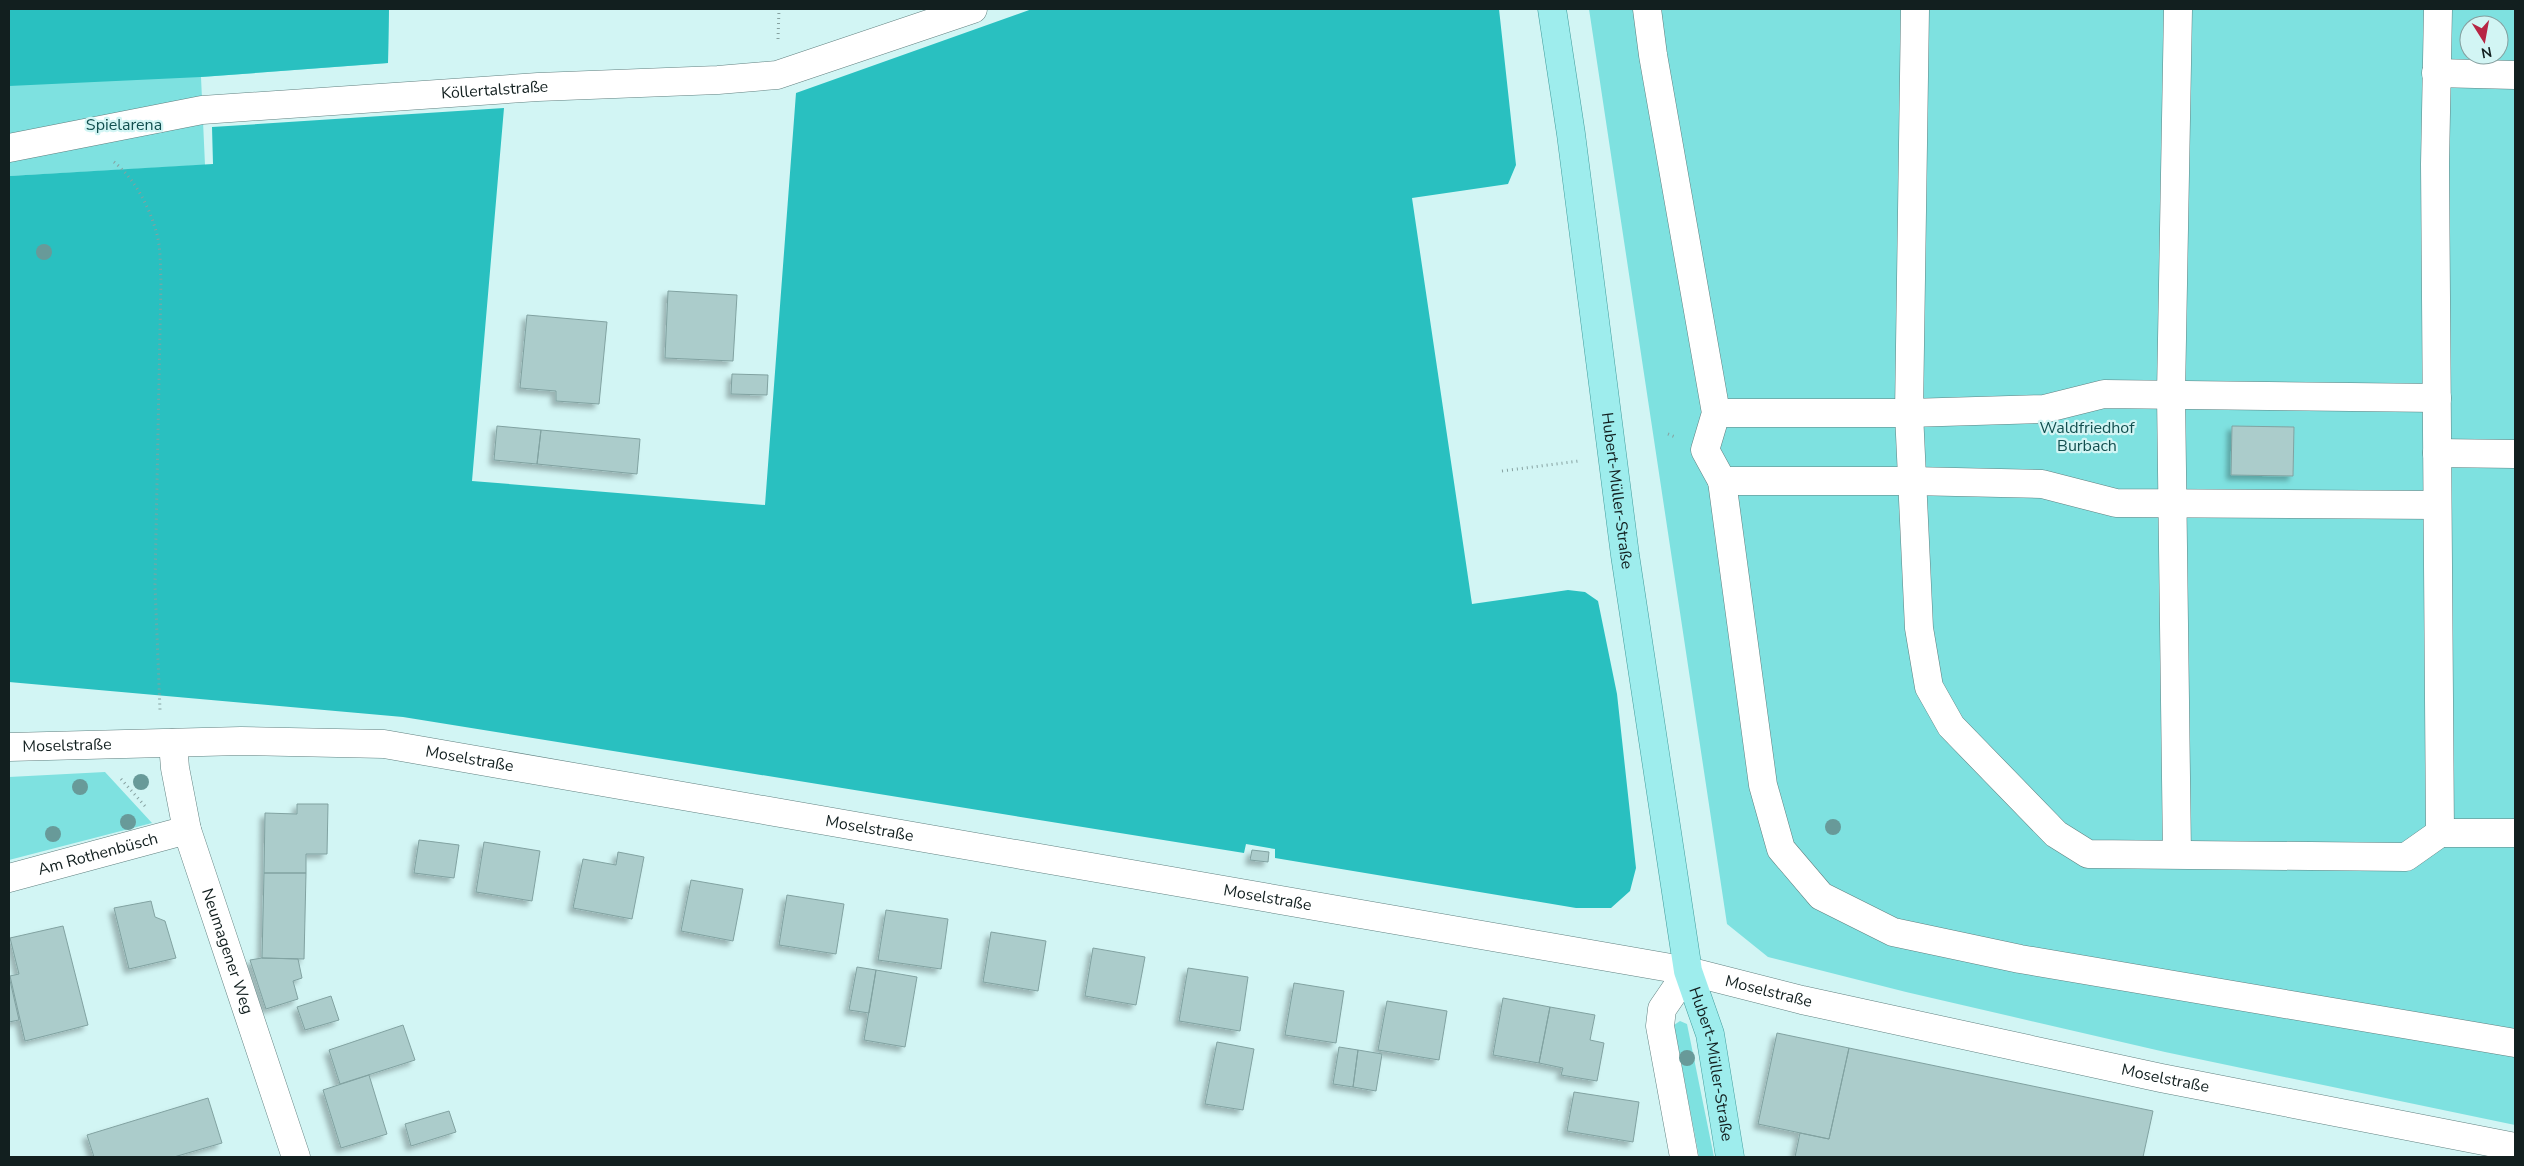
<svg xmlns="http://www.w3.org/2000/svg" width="2524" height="1166" font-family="'Nunito Sans',sans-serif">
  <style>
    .green { fill: #7ee1e0; fill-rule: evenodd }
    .forest { fill: #29c0c0 }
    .building { fill: #abcccb; stroke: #81a2a1; filter: url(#shadow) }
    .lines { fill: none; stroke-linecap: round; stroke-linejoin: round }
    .minor-casing { stroke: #618180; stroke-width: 29 }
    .major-casing { stroke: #439d9d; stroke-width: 29 }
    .path { stroke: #86a1a0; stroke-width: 3; stroke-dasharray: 1 4; stroke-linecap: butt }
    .minor { stroke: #fff; stroke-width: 28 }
    .major { stroke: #9eeded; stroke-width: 28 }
    .tree { fill: #689a99 }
    .labels { text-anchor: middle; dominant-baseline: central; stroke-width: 4.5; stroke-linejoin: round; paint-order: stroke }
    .street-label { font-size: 16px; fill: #121f1f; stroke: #d2f5f4 }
    .park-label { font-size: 16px; fill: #124f4f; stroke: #d2f5f4 }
  </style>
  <defs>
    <filter id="shadow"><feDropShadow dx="-4.5" dy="4.5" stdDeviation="2.5" flood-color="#0004"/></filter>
  </defs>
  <rect width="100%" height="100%" fill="#d2f5f4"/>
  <path class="green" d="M9,9H389L388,63L201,77L205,165L9,176Z
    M1589,9H2515V1125L2165,1052L1906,992L1768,957L1727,924ZM2469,25H2499V55H2469Z
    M105,772L152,823L9,860V777Z
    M1680,1021L1687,1024L1714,1157H1699L1674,1025Z"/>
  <path class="forest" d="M9,9H389L388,63L201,77L9,86Z
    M1032,9H1499L1516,165L1508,184L1412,198L1472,604L1568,590L1585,592L1598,601L1617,694L1636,868L1630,891L1611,908H1576L1275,858V849L1246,844L1244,853L403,717L9,682V176L213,164L212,127L504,108L472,481L765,505L796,93Z"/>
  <path class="building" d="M668,291L737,295L733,361L665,358Z
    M527,315L607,322L599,404L556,401V391L520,388Z
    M732,374L768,375L767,395L731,394Z
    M497,426L541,430L537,464L494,460Z
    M2232,426L2294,427L2293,476L2231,475Z
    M541,430L640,439L637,474L537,464Z
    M297,804H328L327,854H306V873H264L265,813L297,814Z
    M419,840L459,845L454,878L414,873Z
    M484,842L540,851L532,901L476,892Z
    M1252,850L1269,852L1268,862L1250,860Z
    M618,852L644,857L632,919L573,908L583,859L616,865Z
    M264,873H306L304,959L262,958Z
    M691,880L743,889L733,941L681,931Z
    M787,895L844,904L836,954L779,945Z
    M151,901L155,917L165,921L176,958L129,969L114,908Z
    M886,910L948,919L941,969L878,960Z
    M63,926L88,1025L25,1041L10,976L19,974L10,938Z
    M991,932L1046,941L1038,991L983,982Z
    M1093,948L1145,957L1136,1005L1085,996Z
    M262,958L298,959L302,978L293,981L298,999L266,1009L250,960Z
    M857,967L876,970L869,1013L849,1010Z
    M1188,968L1248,977L1240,1031L1179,1021Z
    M876,970L917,977L905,1047L864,1040Z
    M9,976L19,1020L9,1022Z
    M1294,983L1344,991L1336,1043L1285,1035Z
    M331,996L339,1020L305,1030L297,1007Z
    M1503,998L1550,1007L1539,1063L1493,1055Z
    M1387,1001L1447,1011L1439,1060L1378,1050Z
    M1550,1007L1595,1015L1590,1040L1604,1043L1597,1081L1561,1075L1563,1068L1539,1063Z
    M403,1025L415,1060L340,1084L329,1050Z
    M1777,1033L1849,1048L1829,1139L1758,1124Z
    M1217,1042L1254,1049L1243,1110L1205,1104Z
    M1339,1047L1358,1050L1353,1087L1333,1084Z
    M1849,1048L2153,1111L2143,1157H1795L1800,1133L1829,1139Z
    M1358,1050L1382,1054L1376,1091L1353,1087Z
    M369,1075L387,1134L341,1148L323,1090Z
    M1574,1092L1639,1102L1633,1142L1567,1131Z
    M208,1098L222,1143L174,1157H94L87,1135Z
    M449,1111L456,1132L411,1146L405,1124Z"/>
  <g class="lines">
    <g class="minor-casing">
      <g id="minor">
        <path d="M1647,9L1653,55L1716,413L1705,450L1722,481H1911L2042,484L2116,503L2437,505"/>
        <path d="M1915,9L1909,413L1919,628L1929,687L1951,726L2056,834L2088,854L2406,857L2440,833L2435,164L2438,9"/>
        <path d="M2436,73L2515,75"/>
        <path id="s1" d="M9,148L202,110L538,87L718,80L777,75L973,9"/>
        <path d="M1716,413H1909L2044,409L2104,394L2437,398"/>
        <path d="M2437,453L2515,454"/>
        <path d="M1722,481L1763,785L1781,849L1821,896L1893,932L2020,959L2515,1043"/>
        <path id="s2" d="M173,743L175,768L187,830L296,1157"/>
        <path id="s3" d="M9,747L241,741L384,744L1688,971L1802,1000L2161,1078L2515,1147"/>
        <path d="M2440,833H2515"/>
        <path d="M2177,854L2171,394L2178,9"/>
        <path id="s4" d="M9,878L187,830"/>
        <path d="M1684,1157L1660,1026L1662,1009L1688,971"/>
      </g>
    </g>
    <g class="major-casing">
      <g id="major">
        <path id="s5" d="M1552,9L1571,134L1625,555L1688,971L1710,1034L1730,1157"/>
      </g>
    </g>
    <path class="path" d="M778,39L779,9
      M114,162C134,178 149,206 156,231C161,246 160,265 161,280L155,585L160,710
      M1668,434L1675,437
      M1502,471L1579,461
      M121,779L145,806"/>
    <use href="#minor" class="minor"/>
    <use href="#major" class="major"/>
  </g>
  <g class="tree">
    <circle cx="44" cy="252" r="8"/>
    <circle cx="141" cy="782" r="8"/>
    <circle cx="80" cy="787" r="8"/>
    <circle cx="128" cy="822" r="8"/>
    <circle cx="1833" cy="827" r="8"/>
    <circle cx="53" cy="834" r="8"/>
    <circle cx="1687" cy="1058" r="8"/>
  </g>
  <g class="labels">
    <g class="street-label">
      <text stroke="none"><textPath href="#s1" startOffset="490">Köllertalstraße</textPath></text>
      <text stroke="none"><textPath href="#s5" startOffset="486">Hubert-Müller-Straße</textPath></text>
      <text stroke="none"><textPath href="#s3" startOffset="58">Moselstraße</textPath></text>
      <text stroke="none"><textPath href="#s3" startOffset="462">Moselstraße</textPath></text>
      <text stroke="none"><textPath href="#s3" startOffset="868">Moselstraße</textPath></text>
      <text stroke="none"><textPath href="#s4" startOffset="92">Am Rothenbüsch</textPath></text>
      <text stroke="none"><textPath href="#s3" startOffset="1272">Moselstraße</textPath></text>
      <text stroke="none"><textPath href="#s2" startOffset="216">Neumagener Weg</textPath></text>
      <text stroke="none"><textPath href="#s3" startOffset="1782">Moselstraße</textPath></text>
      <text stroke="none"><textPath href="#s5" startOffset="1068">Hubert-Müller-Straße</textPath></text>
      <text stroke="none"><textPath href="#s3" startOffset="2188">Moselstraße</textPath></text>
    </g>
    <g class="park-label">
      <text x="124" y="125">Spielarena</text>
      <text x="2087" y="428">Waldfriedhof<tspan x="2087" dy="18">Burbach</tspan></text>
    </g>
  </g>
  <rect width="2524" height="1166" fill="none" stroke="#121f1f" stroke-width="20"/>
  <g transform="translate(2484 40) rotate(169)"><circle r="24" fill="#d2f5f4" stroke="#859f9f"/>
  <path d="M0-4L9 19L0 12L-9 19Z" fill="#b72544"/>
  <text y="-8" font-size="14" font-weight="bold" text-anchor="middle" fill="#121f1f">N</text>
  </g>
</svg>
